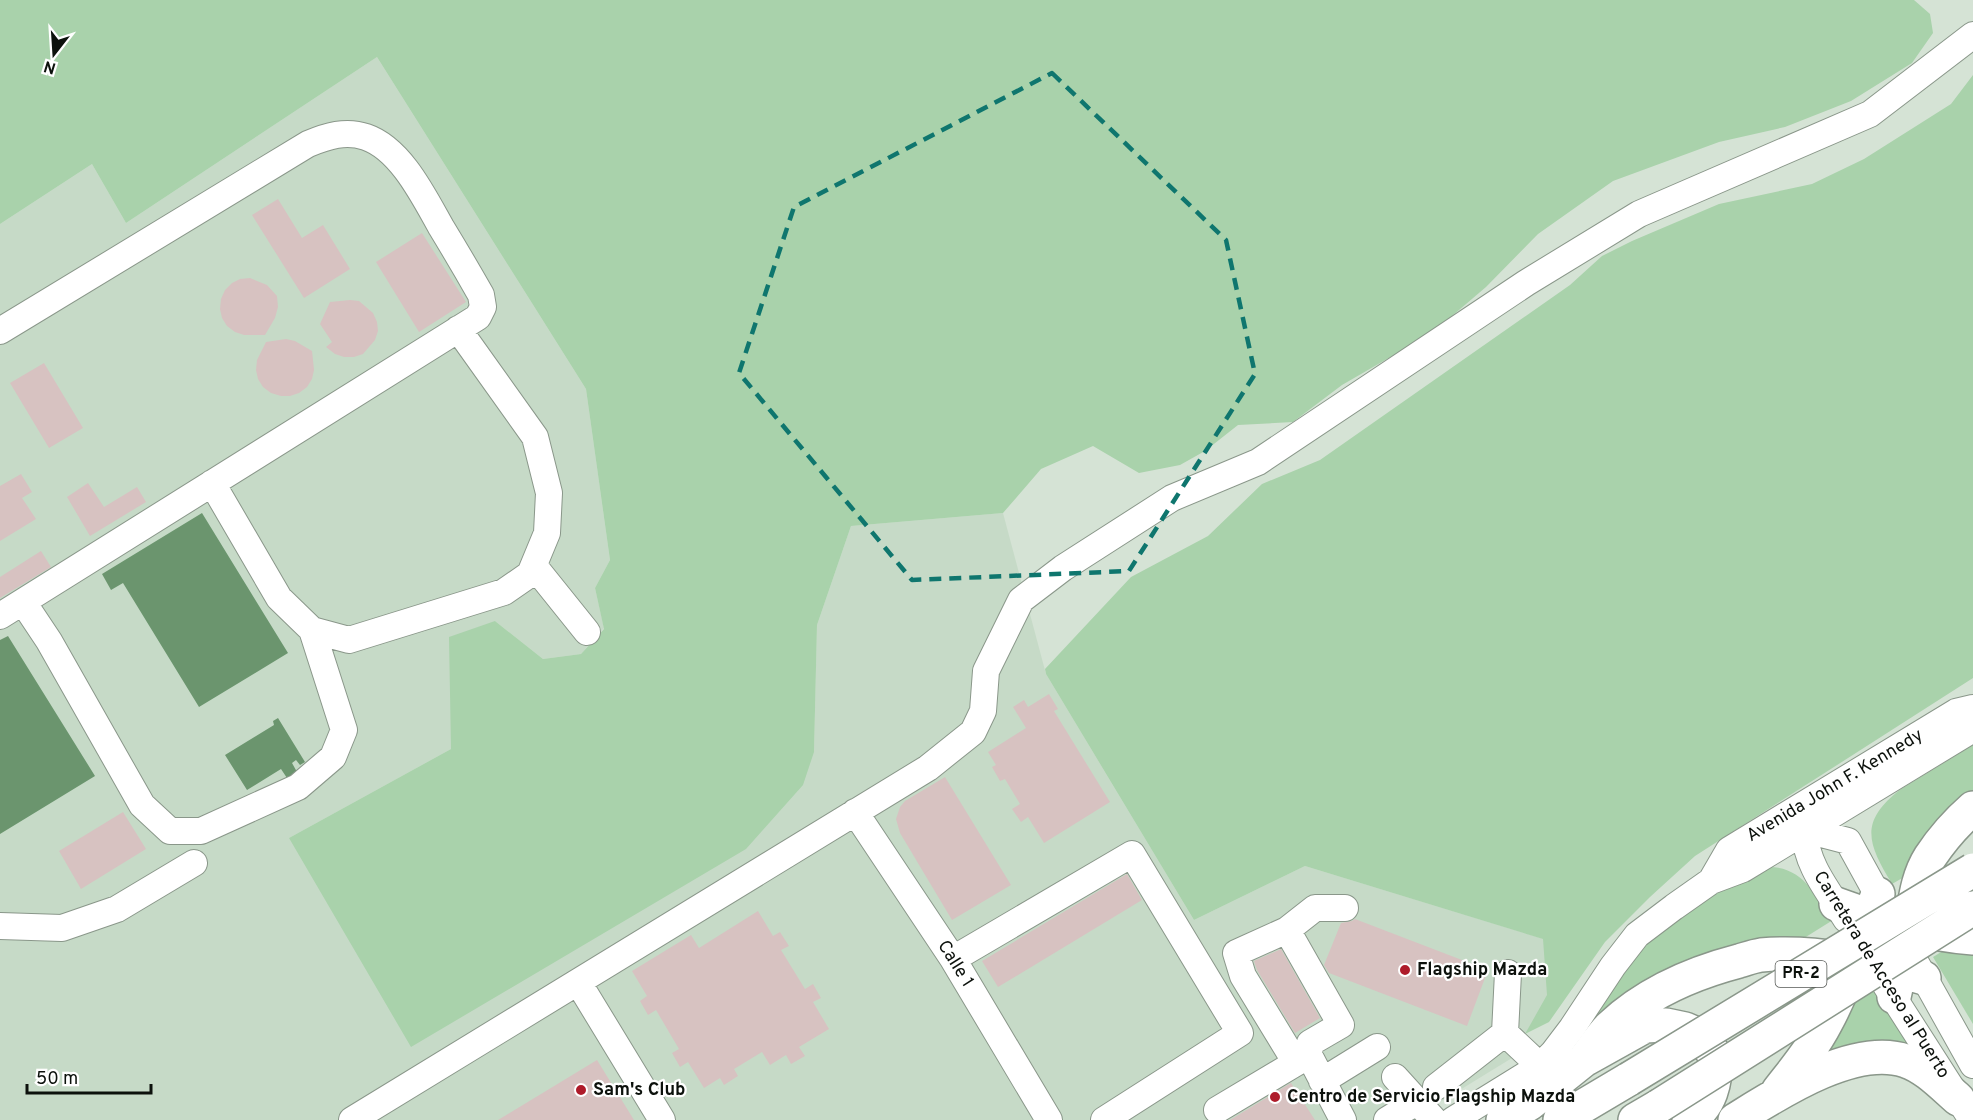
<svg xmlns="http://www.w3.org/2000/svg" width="1973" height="1120" font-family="Overpass,sans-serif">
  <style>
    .built { fill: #c6dac7 }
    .green { fill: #a9d2ab }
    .water { fill: #6b956e }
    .building { fill: #d7c2c1 }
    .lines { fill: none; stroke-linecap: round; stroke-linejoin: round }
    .minor-casing { stroke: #8a978a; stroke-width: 28 }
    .highway-casing { stroke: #8a978a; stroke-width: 36 }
    .minor { stroke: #fff; stroke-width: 26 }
    .highway { stroke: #fff; stroke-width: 33 }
    .highway-bridge-casing { stroke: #8a978a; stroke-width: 36; stroke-linecap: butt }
    .highway-bridge { stroke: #fff; stroke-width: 33 }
    .marked { fill: none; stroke: #0f766e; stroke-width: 4.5; stroke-dasharray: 12 8; stroke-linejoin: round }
    .poi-dot { fill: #ae1b2a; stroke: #fff; stroke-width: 2 }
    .labels { text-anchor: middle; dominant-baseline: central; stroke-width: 4.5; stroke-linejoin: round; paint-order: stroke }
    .shield { fill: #fff; stroke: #555855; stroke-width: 1.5 }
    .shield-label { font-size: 16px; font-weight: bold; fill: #0c110c }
    .street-label { font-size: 18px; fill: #0c110c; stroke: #fff }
    .poi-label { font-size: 18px; font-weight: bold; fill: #0c110c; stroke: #fff; text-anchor: start }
  </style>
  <rect width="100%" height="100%" fill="#d5e3d5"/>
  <path class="built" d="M377,57L586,389L610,560L595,588L604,628L581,654L543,659L495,621L451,749L289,838L814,752L817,625L851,526L1003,513L1046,674L1194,920L1305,866L1544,939L1548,995L1512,1058L1411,1120H0V224L92,164L126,223Z"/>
  <path class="green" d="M0,0H1914L1930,14L1933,33L1912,63L1851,101L1785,127L1719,142L1613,181L1538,234L1486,287L1432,333L1342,385L1293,422L1238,425L1205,451L1180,465L1139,473L1093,446L1041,469L1003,513L851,526L817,625L814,752L803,785L746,849L411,1047L289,838L451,749L449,637L495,621L543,659L581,654L604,629L595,588L610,560L586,389L377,57L126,223L92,164L0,224Z
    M1973,75V678L1695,856L1650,897L1605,942L1549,1022L1525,1034L1547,995L1543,939L1305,866L1194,920L1046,674L1045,669L1131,577L1208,536L1262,484L1320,460L1570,285L1602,256L1632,241L1719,204L1812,184L1864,159L1951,104Z
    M1973,745V790L1947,814L1911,873L1892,884C1868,844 1858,822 1901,789Z
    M1769,867C1803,867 1816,896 1833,920L1801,940L1751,942L1718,950L1699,957L1579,1039L1637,949L1718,890Z
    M1951,946L1973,947V1024L1933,957Z
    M1875,990L1908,1042L1903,1045L1823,1056L1850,1005Z"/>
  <path class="water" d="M202,513L288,653L199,707L123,583L111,590L102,574Z
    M8,636L95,776L0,834V640Z
    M278,718L305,762L300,765L296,760L292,763L297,772L287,778L281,769L247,790L225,755L274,725L273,721Z"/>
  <path class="building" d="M278,199L302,238L323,225L350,269L304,298L252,215Z
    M422,233L466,302L419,332L376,262Z
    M250,278L267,285L277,296L278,307L275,318L265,335H244L235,332L227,326L222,318L220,309L221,299L225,290L232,283L240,279Z
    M350,300L359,301L373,313L377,322L378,331L375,340L363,354L354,357H344L335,354L326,347L332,342L320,324L330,302Z
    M286,339L295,341L312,351L314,370L312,379L307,387L299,393L290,396H281L271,393L263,387L258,379L256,370L257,360L266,342Z
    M44,363L83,428L49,448L10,383Z
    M21,474L32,492L22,498L36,519L0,541V486Z
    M88,483L104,507L137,487L146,502L90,536L67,497Z
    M41,551L51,567L0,598V577Z
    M1049,694L1058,709L1054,711L1110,802L1044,843L1028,817L1021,822L1012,809L1020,804L1005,779L1000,781L992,767L996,765L988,752L1026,728L1013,707L1024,700L1028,707Z
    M945,777L1011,885L952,920L900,833L896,819L900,807L905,801Z
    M123,812L146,849L81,889L59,851Z
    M1127,874L1142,900L998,987L982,961Z
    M758,911L773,936L780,932L789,946L781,950L805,989L813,984L821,998L813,1002L829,1029L799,1047L805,1056L791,1064L786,1055L770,1065L762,1052L734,1069L738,1076L724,1085L720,1078L704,1088L688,1062L680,1067L672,1053L679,1049L656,1010L648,1015L640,1001L647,996L632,971L691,935L699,948Z
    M1355,919L1488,970L1467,1026L1329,973L1324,965L1341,923L1352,921Z
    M1281,949L1320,1018L1295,1033L1257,970L1254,961Z
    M597,1060L634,1120H498Z
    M1291,1083L1315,1120H1230Z"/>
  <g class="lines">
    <g class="minor-casing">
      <path id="minor" d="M0,331L308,144C327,136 346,130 366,137C401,149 424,197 441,227C455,250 468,272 481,295L483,307L478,317L0,616
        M212,483L279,598L312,630L349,640L504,592L530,574L547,533L549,493L535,437L458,329
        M534,566L587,632
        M23,602L49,641L142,805L170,831H201L298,787L333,757L344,730L312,630
        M1973,708L1956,712L1729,850L1711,881L1743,869L1973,729
        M855,812L953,959L1049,1120
        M1810,817C1809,821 1806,826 1806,830C1802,860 1831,895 1846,919
        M1797,831L1806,830L1848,841L1886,910
        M0,926L62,928L117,909L194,863
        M1287,930L1315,908H1345
        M953,959L1132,854L1240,1033L1104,1120
        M1916,963L1973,1065
        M1883,981L1972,1120
        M578,982L662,1120
        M1505,1033L1508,973
        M1296,1063L1243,976L1236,953L1287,930L1341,1025L1310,1043L1309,1055L1343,1120
        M1395,1077L1434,1120
        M1322,1081L1377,1047
        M1436,1087L1505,1033L1540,1066
        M1217,1110L1309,1055
        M352,1120L928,768L973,732L983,711L986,671L1021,600L1063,568L1172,498L1258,462L1526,283L1639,214L1870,114L1973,35
        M1387,1120L1418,1101
        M1453,1120L1540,1066L1553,1053L1572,1028L1613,966L1637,935L1674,907L1711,881"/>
    </g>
    <g class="highway-casing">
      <path id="highway" d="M1836,904C1880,920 1926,935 1973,938
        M1894,997C1899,974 1904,952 1910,929C1915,904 1916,879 1930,857C1942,839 1957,822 1973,808
        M1584,1060C1593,1049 1600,1037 1610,1027C1645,994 1693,973 1739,961C1746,959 1754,956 1761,955C1817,950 1871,963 1924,978
        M1778,1091C1795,1069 1813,1048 1826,1023C1848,982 1861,937 1878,894
        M1503,1120L1529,1104L1584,1060L1645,1026L1666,1025L1685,1029L1699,1035L1716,1056C1716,1082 1711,1106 1689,1120
        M1560,1120L1629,1079
        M1635,1120L1659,1106
        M1735,1120C1777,1094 1854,1043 1906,1061C1925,1067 1943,1086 1958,1099"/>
    </g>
    <use href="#minor" class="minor"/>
    <use href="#highway" class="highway"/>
    <g class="highway-bridge-casing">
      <path id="highway-bridge" d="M1629,1079L1973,870
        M1659,1106L1973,908"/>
    </g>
    <use href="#highway-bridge" class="highway-bridge"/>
  </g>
  <path class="marked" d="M1052,73L1226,240L1255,374L1129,571L912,580L739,373L794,207Z"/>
  <g class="poi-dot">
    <circle cx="1405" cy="970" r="6"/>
    <circle cx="581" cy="1090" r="6"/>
    <circle cx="1275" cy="1097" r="6"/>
  </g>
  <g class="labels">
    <rect class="shield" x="1775.5" y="961" width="51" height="26" rx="4.5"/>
    <g class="shield-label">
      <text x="1801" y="974">PR-2</text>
    </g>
    <g class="street-label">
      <text transform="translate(1835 786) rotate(-31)">Avenida John F. Kennedy</text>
      <text transform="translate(955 964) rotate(58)">Calle 1</text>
      <text transform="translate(1881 975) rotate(58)">Carretera de Acceso al Puerto</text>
    </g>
    <g class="poi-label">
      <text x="1417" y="970">Flagship Mazda</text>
      <text x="593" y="1090">Sam's Club</text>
      <text x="1287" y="1097">Centro de Servicio Flagship Mazda</text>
    </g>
  </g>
  <g transform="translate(54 54) rotate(197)" stroke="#ffffff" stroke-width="4.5" paint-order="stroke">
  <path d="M0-4.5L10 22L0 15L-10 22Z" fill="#0c110c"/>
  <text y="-9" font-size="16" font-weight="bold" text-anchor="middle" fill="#0c110c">N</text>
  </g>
  <path d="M27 1084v9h124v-9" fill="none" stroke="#0c110c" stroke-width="3"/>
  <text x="36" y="1084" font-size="18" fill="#0c110c" stroke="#ffffff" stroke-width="4.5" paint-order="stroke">50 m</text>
</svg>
